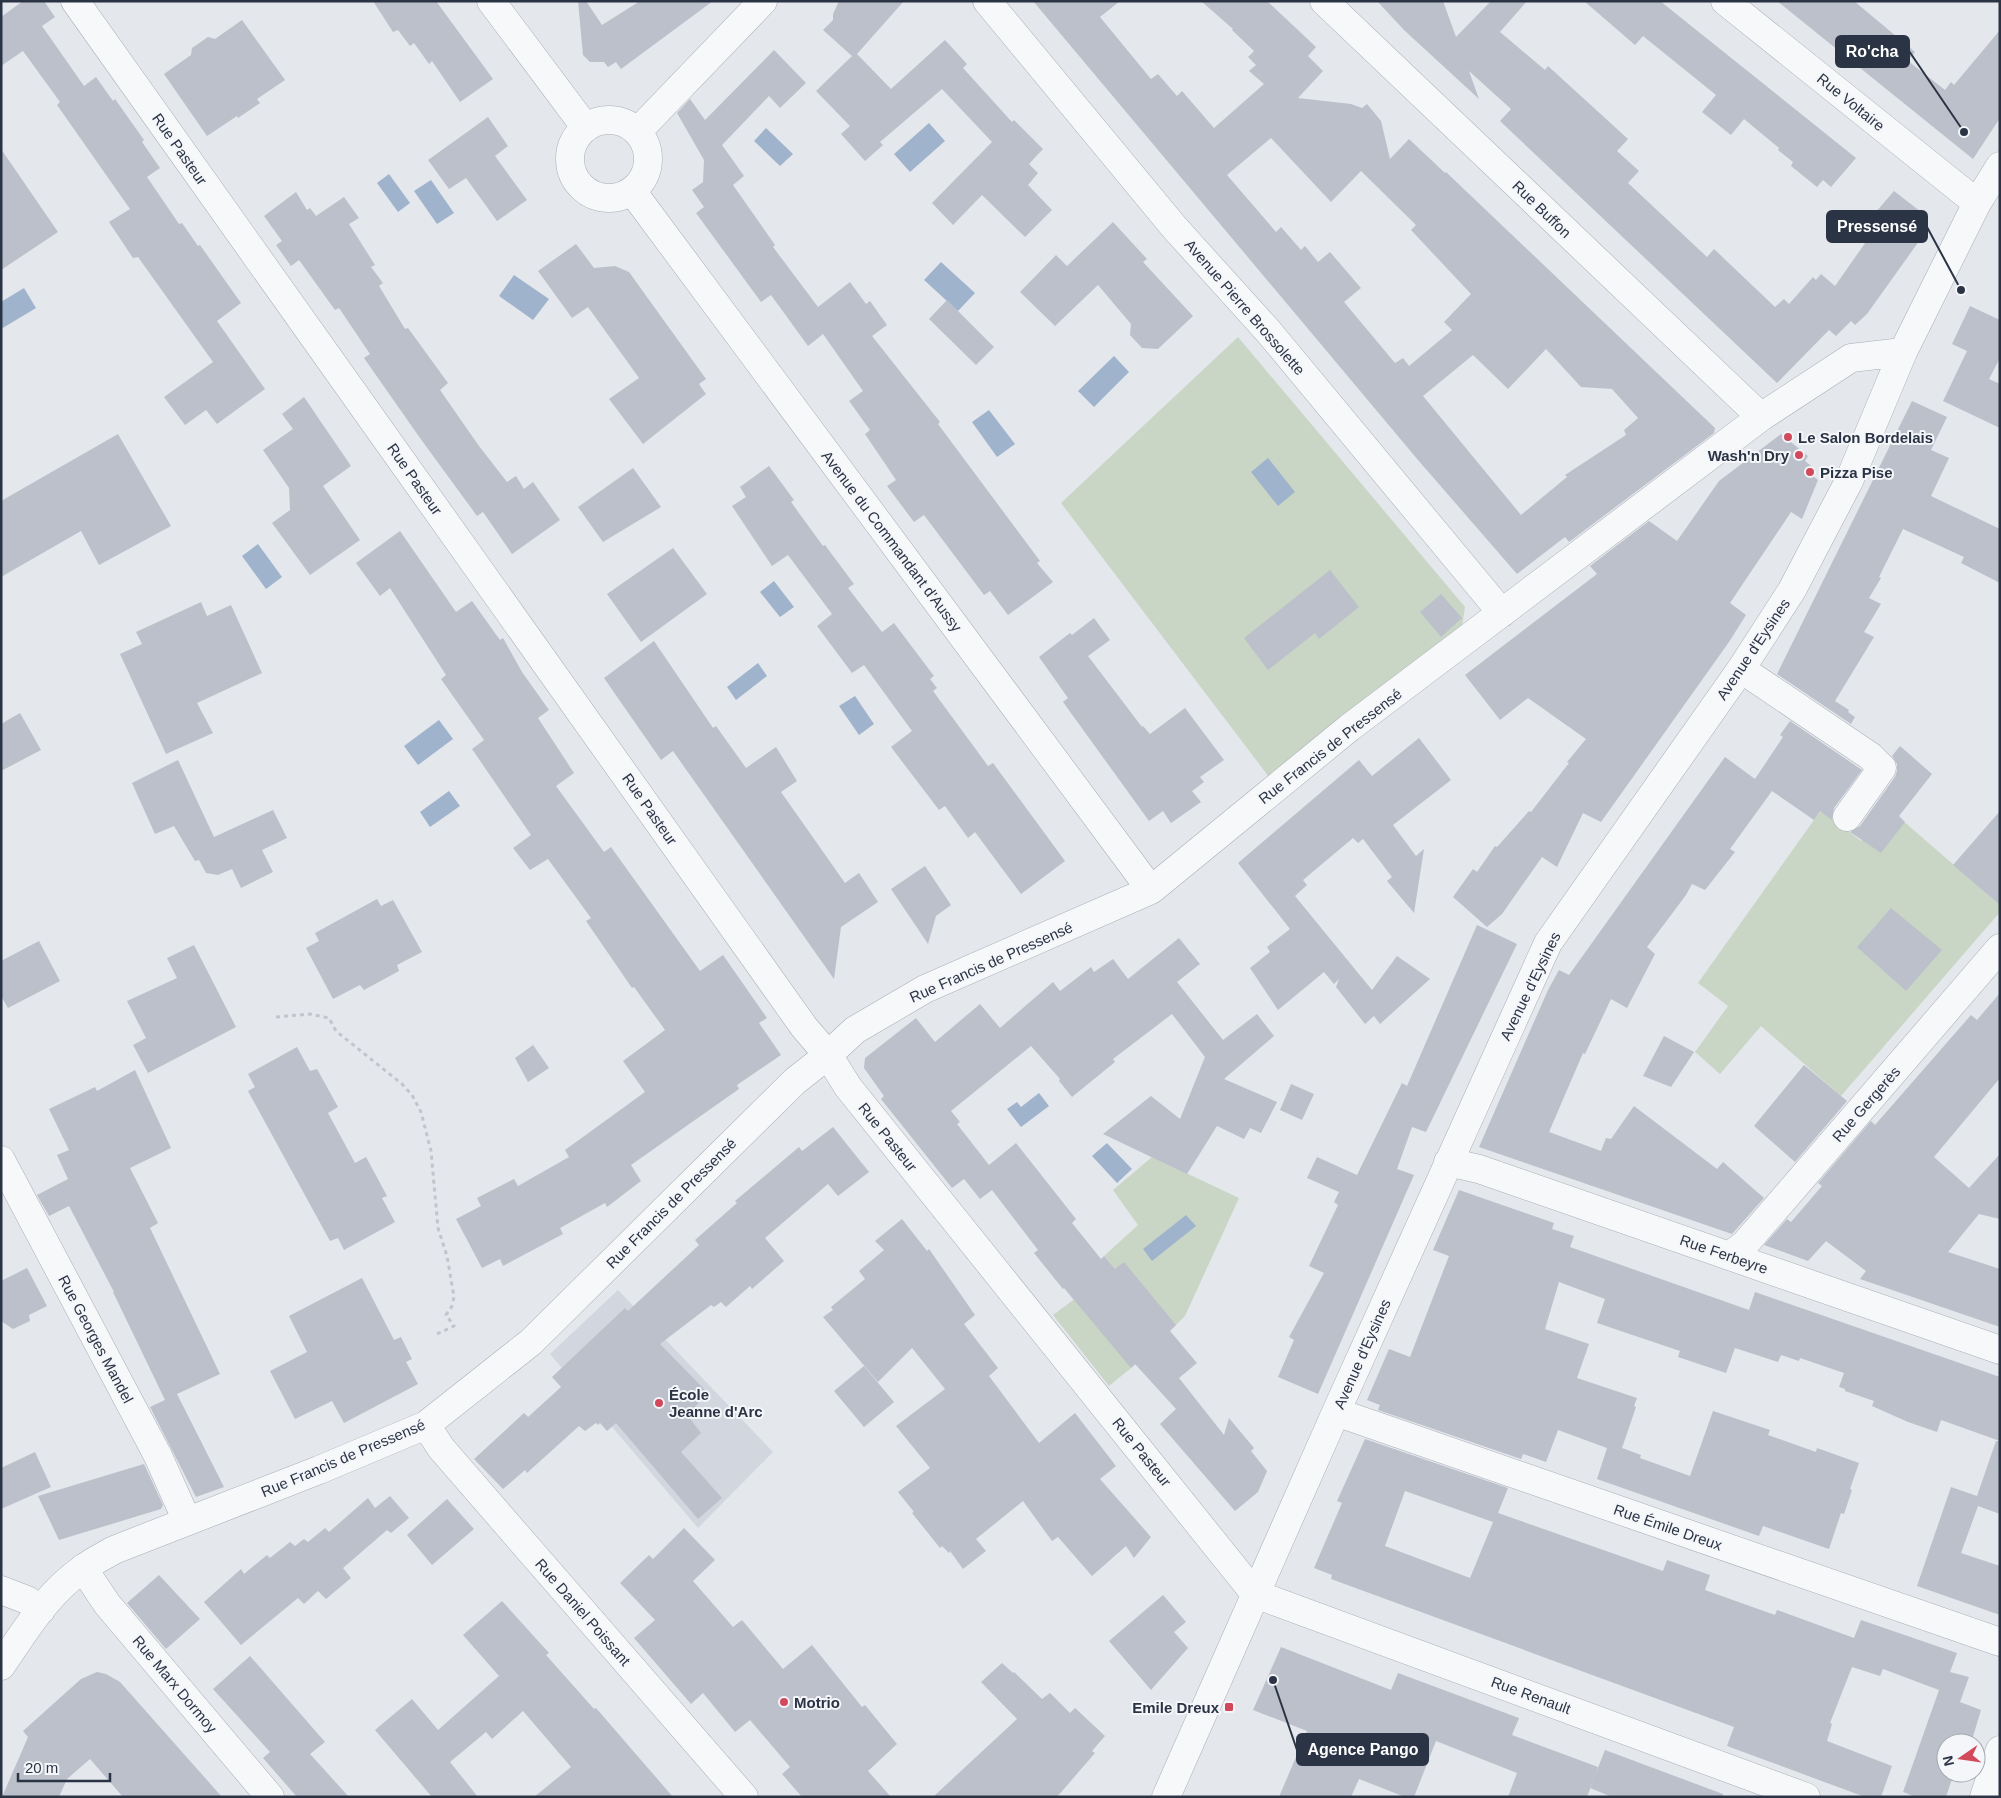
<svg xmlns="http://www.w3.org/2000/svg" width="2001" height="1798" font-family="Helvetica,sans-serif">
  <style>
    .built { fill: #d2d6de }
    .green { fill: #c9d6c5 }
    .water { fill: #9fb4cc }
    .building { fill: #bbc0ca; fill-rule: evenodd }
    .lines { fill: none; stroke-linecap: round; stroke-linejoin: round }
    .minor-casing { stroke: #a9aeb7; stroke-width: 29 }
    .path { stroke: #c2c5cb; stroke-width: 3; stroke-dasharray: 4 4; stroke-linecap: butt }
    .minor { stroke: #f7f8fa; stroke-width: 28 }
    .poi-dot { fill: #d1495b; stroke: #f4f6f9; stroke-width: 2 }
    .labels { text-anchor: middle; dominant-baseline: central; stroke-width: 4; stroke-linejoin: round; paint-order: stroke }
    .street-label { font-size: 15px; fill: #2b3445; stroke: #f4f6f9 }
    .poi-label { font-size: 15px; font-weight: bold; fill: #2b3445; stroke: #f4f6f9; text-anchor: start }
    .leader { fill: none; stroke: #2b3445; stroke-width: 2 }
    .callout-dot { fill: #2b3445; stroke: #f4f6f9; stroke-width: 2 }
    .callout { fill: #2b3445; stroke: #2b3445; stroke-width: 2 }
    .callout-label { font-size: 16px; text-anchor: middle; font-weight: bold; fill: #fff }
  </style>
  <rect width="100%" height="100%" fill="#e4e7ec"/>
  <path class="built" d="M618,1290L773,1452L698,1528L550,1354Z"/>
  <path class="green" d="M1238,337L1465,607L1461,633L1269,777L1061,503Z
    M1886,806L2000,905V912L1841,1096L1761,1026L1720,1074L1695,1052L1728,1006L1698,983L1821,810L1861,841Z
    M1152,1157L1239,1198L1185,1316L1136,1364L1109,1386L1053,1315L1115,1269L1104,1256L1138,1225L1113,1190Z"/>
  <path class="water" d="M929,123L945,141L910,172L894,154Z
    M766,128L793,154L780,166L754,141Z
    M389,174L410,203L398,212L377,183Z
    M431,180L454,213L437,224L414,191Z
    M941,262L975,293L958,311L924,280Z
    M514,275L549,299L533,320L499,296Z
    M24,288L36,308L1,329V302Z
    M1114,356L1129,372L1094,407L1078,391Z
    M989,410L1015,444L997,457L972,422Z
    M1268,458L1295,492L1278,506L1251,472Z
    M258,544L282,577L266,589L242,556Z
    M774,581L794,607L780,617L760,592Z
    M758,663L767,676L736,700L727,687Z
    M855,696L874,724L859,735L839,706Z
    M439,720L453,739L418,765L404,746Z
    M449,791L460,806L430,827L420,812Z
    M1039,1093L1049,1106L1021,1127L1007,1109L1017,1102L1021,1107Z
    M1107,1143L1132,1169L1117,1183L1092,1156Z
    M1186,1215L1196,1226L1152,1261L1143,1249Z"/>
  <path class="building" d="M23,1H44L55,17L42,26L84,86L96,77L113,101L115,99L144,140L142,142L160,168L147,177L179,224L182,223L198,246L200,245L241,303L217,321L265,389L217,424L206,410L185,425L164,397L213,362L138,257L133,258L109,222L130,209L57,105L60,102L23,51L1,66V17Z
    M373,1H436L493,79L460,102L432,61L429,64L414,43L410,46L398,30L393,32Z
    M578,1H586L602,25L640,1H713L621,69L616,62L608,67L604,62H590L583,55Z
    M839,1H904L857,54L891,89L945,40L967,64L963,68L1012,122L1014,120L1043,149L1029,164L1038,173L1028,185L1052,210L1025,237L982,195L953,225L932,203L992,142L942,89L880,142L883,145L865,161L841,134L850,126L816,91L852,56L823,30L833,20V14Z
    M1033,1H1120L1100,17L1151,79L1158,74L1177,96L1182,91L1214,128L1264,84L1249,71L1256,65L1248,57L1254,51L1232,30L1233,29L1201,1H1267L1316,47L1308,56L1323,71L1298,98L1351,104L1362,108L1367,104L1381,121L1390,159L1409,139L1445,173L1446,172L1715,428L1714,433L1569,542L1565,537L1517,574L1418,460ZM1271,138L1331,202L1361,171L1416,225L1411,230L1471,294L1444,322L1452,330L1409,366L1403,358L1395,363L1344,302L1361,288L1330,252L1318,262L1305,246L1301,250L1281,227L1276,232L1227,175ZM1546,349L1581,387L1612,389L1638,418L1624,430L1626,435L1565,475L1567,477L1521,515L1423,396L1473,355L1508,389Z
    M1377,1H1443L1456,37L1491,1H1527L1500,32L1545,70L1548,66L1628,139L1617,151L1639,171L1628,183L1707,257L1714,249L1775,307L1784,299L1789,304L1813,277L1816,280L1821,274L1835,286L1877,226L1869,220L1894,191L1925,215L1927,230L1867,314L1855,325L1851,321L1836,336L1829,330L1777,383L1500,121L1511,109L1469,71L1479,99L1404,30Z
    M1584,1H1660L1856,158L1831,187L1823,180L1817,187L1791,166L1793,162L1778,150L1779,148L1744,119L1731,135L1702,112L1716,95L1643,36L1635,45Z
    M1777,1H1854L1915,52L1908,61L1945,90L1951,82L1954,85L2000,30V118L1973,159Z
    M242,20L285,80L257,99L260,103L238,118L237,116L207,136L164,74L191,55L192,48L208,37L215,39Z
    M774,50L806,83L780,108L769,96L722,145L744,176L733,185L775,245L773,247L818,307L850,282L866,304L870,301L887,325L872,336L940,422L938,424L1040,561L1037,563L1053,582L1008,615L990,591L984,595L924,515L914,522L887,486L896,480L865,434L870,430L849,401L863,391L823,334L808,346L771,295L761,302L696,213L704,207L692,190L703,182L704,160L677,113L690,99L705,120Z
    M488,117L508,146L495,156L527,200L497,221L466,178L449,189L428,160Z
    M1,149L58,232L1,270Z
    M296,192L307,210L310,208L316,216L344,197L359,218L349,224L375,265L371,267L383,283L379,286L405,329L408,328L448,383L440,390L479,446L507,482L516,476L524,489L533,482L560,520L512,554L483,512L477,516L420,438L364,358L370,354L339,308L335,310L299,260L291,266L276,245L282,241L264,216Z
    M1113,222L1147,259L1143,262L1193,316L1158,349L1142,348L1130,335L1131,324L1098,285L1055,326L1020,292L1056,255L1067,266Z
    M576,244L594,268L615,266L629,272L706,379L699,384L706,394L643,444L609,399L639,378L588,307L572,318L538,271Z
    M947,300L994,347L976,365L929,319Z
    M1970,306L2000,320V358L1989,379L2000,384V428L1943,401L1967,351L1952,344Z
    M304,397L351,466L323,486L360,540L310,575L272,523L290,510L289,488L263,450L293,429L282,414Z
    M1912,401L1947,417L1931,450L1949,458L1931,496L2000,529V583L1961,563L1964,557L1903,529L1879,577L1881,578L1869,598L1881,604L1864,632L1874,637L1835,701L1849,710L1848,712L1855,717L1851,724L1777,674Z
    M118,434L171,526L99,565L81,531L1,577V501Z
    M1781,434L1808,456L1805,461L1816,470L1813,476L1818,480L1802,519L1791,512L1730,603L1746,615L1729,642L1601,822L1583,813L1557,867L1542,857L1502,914L1487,927L1453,897L1473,869L1477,872L1495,846L1497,847L1529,811L1531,812L1569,763L1567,762L1586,739L1528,698L1500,720L1465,675L1597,574L1590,566L1649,521L1677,541L1719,481Z
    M769,466L794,500L791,502L823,546L825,545L854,584L848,588L882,632L894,623L934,676L930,679L937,688L933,691L988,766L993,763L1065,861L1021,894L975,832L968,838L945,806L939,810L891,747L912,731L864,665L852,673L817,626L832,614L788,555L772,566L732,506L746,497L740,487Z
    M633,468L661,507L603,542L578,507Z
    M400,531L456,612L472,601L500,640L503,638L522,672L549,710L538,718L574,773L556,786L604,852L611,847L700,971L723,955L767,1018L759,1023L781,1055L737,1085L739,1089L631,1165L641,1181L607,1207L605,1203L560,1228L563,1234L503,1266L500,1259L482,1268L456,1219L481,1206L477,1198L514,1179L518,1186L569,1157L565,1150L645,1092L623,1061L665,1030L634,987L632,988L586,921L591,918L548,859L530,870L513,848L531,835L472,749L484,740L441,679L446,675L390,588L380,596L356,563Z
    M673,548L707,594L641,642L607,594Z
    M1330,570L1359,607L1319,639L1315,633L1268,670L1244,638Z
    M1441,594L1462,618L1441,637L1420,612Z
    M201,602L207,616L231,605L262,673L197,703L213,733L166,754L120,654L142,644L136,632Z
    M1094,618L1110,640L1088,656L1142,727L1143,726L1150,734L1185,708L1224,760L1200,777L1204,782L1192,791L1201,802L1171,823L1163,811L1149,821L1063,702L1068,698L1039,657L1070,633L1072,635Z
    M654,641L713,728L716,726L746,768L776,747L797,781L781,792L845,883L859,873L878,902L841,927L834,979L673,751L661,760L604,678Z
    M20,713L41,750L1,771V724Z
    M1790,721L1862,770L1834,808L1832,820L1820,811L1814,820L1772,791L1730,849L1735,852L1705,890L1692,884L1686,895L1647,947L1655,954L1627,1008L1611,999L1585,1054L1583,1053L1549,1132L1601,1151L1606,1138L1611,1139L1634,1106L1717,1169L1723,1162L1764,1198L1732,1234L1479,1147L1548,990L1559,970L1569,975L1725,757L1755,779L1783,737L1780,735Z
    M1419,738L1451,780L1393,825L1416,856L1424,849L1414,913L1387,881L1392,877L1363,839L1358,843L1353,838L1303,880L1307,885L1295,896L1372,990L1397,956L1430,979L1380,1024L1374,1016L1365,1024L1336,987L1339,979L1334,984L1324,972L1278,1010L1250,968L1270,952L1267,947L1290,929L1238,863L1359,760L1372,776Z
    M1900,746L1932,774L1899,816L1905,822L1881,853L1850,832L1860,826L1895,777L1897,771V764L1892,756Z
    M178,760L214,837L273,810L287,838L262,850L273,872L241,888L232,869L218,875L206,873L199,860L195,861L174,826L155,834L132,783Z
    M2000,811V905L1953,865Z
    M925,866L951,905L936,916L928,944L891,889Z
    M377,899L381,906L393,900L422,952L397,965L399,971L364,990L360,985L333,999L306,948L319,941L315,933Z
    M1891,908L1942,950L1906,991L1857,947Z
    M1477,925L1517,944L1426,1132L1412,1127L1397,1169L1414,1175L1318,1394L1278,1377L1294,1340L1289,1337L1324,1273L1309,1266L1338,1205L1334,1202L1339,1192L1307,1178L1317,1157L1357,1175L1402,1083L1407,1086Z
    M1179,938L1200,964L1177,982L1223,1040L1257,1014L1274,1036L1224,1079L1277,1102L1261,1133L1250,1128L1244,1139L1217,1126L1187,1174L1103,1134L1151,1096L1180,1119L1205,1057L1172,1014L1113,1059L1115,1062L1072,1097L1059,1081L1060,1079L1031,1046L951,1111L960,1122L957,1124L989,1165L1016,1143L1076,1219L1072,1223L1101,1259L1104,1256L1115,1269L1124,1262L1176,1325L1170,1331L1197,1363L1179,1378L1224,1435L1229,1418L1254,1448L1251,1451L1267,1471L1258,1492L1235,1511L1160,1424L1176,1409L1135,1364L1131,1368L1064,1288L1063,1289L1034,1253L1038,1250L992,1190L980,1199L964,1179L952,1188L881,1099L884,1096L864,1068L865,1058L916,1018L935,1042L980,1004L1000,1028L1053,982L1060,991L1091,967L1094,972L1113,959L1128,979Z
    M39,941L60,981L8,1008L1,996V961Z
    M194,945L236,1027L148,1073L133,1045L146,1038L127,1001L177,978L167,958Z
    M2000,993V1078L1934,1157L1969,1188L2000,1154V1219L1979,1214L1948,1252L2000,1269V1327L1860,1279L1866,1271L1826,1241L1808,1261L1764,1245L1787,1219L1791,1222L1822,1186L1818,1183L1871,1121L1875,1125L1971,1015L1977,1020Z
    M1664,1036L1694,1052L1671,1087L1643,1076Z
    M533,1045L549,1068L528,1082L515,1058Z
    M297,1047L310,1071L317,1069L338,1107L328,1113L355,1163L366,1157L387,1196L382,1198L395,1222L344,1250L338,1238L330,1241L248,1091L255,1087L248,1074Z
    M1804,1065L1847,1101L1795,1162L1754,1126Z
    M135,1070L171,1148L130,1168L158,1223L150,1228L220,1374L177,1394L224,1487L196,1497L150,1407L165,1400L113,1292H114L69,1206L49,1216L37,1195L68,1179L57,1155L69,1150L49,1109L95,1087L97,1091Z
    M1291,1084L1314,1094L1302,1120L1280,1110Z
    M833,1127L869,1172L838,1196L828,1184L765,1238L784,1261L752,1289L750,1286L726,1307L721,1302L714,1307L711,1305L660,1344L707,1392L688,1416L701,1433L681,1452L722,1498L698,1519L616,1423L607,1431L600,1423L598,1425L596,1423L585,1431L579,1426L527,1473L525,1470L503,1489L474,1459L524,1413L528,1417L561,1387L552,1377L625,1308L628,1311L699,1245L695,1240L737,1203L735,1201L799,1147L802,1151Z
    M1459,1190L1554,1223L1552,1229L1574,1236L1570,1247L1749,1310L1755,1292L2000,1377V1441L1941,1420L1937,1432L1908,1422L1872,1406L1874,1401L1845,1391V1389L1839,1387L1844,1373L1800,1358L1799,1361L1781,1355L1778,1362L1735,1348L1726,1373L1678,1357L1680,1351L1597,1323L1605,1299L1559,1282L1545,1329L1589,1344L1577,1378L1637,1398L1634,1406L1636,1407L1622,1448L1641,1455L1640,1458L1690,1476L1713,1411L1770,1430L1768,1435L1816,1452L1817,1448L1859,1463L1850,1489L1852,1490L1844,1514L1841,1513L1829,1549L1763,1526L1759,1536L1597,1479L1607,1448L1558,1430L1546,1462L1523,1454L1521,1459L1378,1410L1380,1405L1367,1400L1389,1349L1410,1357L1449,1256L1433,1250Z
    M902,1219L927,1251L929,1249L975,1315L964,1324L998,1368L989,1376L1039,1443L1075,1413L1116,1466L1100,1479L1151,1537L1134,1558L1126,1546L1092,1576L1058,1537L1052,1541L1023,1501L976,1539L986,1551L963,1569L950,1551L949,1553L942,1546L940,1548L912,1513L914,1512L898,1492L930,1468L896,1426L945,1389L912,1348L878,1382L823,1317L833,1310L831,1307L865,1279L859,1271L884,1250L875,1241Z
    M27,1268L47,1306L29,1315L30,1321L13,1329L1,1321V1281Z
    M362,1278L394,1340L401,1337L412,1359L406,1362L418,1384L344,1423L332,1401L295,1419L270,1371L307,1352L289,1316Z
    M864,1366L894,1402L864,1427L834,1391Z
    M1365,1439L1508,1488L1498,1513L1663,1571L1667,1560L1710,1575L1705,1590L1744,1604L1775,1615L1777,1610L1854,1638L1861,1620L1957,1653L1950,1672L1969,1677L1960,1702L1981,1710L1971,1743H1946V1773H1954L1946,1797H1916L1903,1792L1939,1690L1883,1669L1880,1676L1852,1667L1830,1723L1832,1724L1827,1741L1892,1766L1881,1797H1865L1727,1746L1734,1727L1331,1579L1332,1575L1314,1568L1342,1503L1337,1501ZM1405,1491L1493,1522L1496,1515L1470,1578L1385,1546Z
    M1996,1441H2000V1514L1978,1506L1961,1553L2000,1566V1615L1917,1586L1951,1487L1977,1496Z
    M35,1452L51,1487L1,1509V1468Z
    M144,1464L163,1505L161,1509L59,1540L38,1496Z
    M390,1496L409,1518L391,1533L387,1530L343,1568L351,1578L326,1599L318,1591L304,1604L298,1598L241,1645L204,1602L241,1569L244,1574L267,1555L270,1558L290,1542L295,1546L304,1539L308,1542L325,1528L329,1532L368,1498L375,1508Z
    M447,1499L474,1529L432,1565L407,1535Z
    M684,1528L715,1560L693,1581L733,1627L742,1620L783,1669L812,1645L862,1707L865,1705L897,1744L868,1771L891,1797H802L782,1774L790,1767L750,1720L735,1732L703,1693L691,1704L634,1638L655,1620L620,1583L649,1555L653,1559Z
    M159,1575L200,1619L166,1649L127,1603Z
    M1163,1595L1186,1622L1174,1632L1188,1648L1151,1690L1109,1641Z
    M502,1601L549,1653L546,1655L594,1709L596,1708L673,1797H534L571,1767L523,1711L492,1739L486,1732L450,1762L478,1797H432L375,1730L412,1699L438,1730L499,1676L463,1635Z
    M1281,1647L1391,1690L1398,1673L1519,1718L1512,1735L1598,1767L1587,1797H1508L1517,1773L1436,1741L1414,1797H1405L1359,1779L1351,1797H1279L1307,1731L1253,1710Z
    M250,1656L325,1742L310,1754L349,1797H297L263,1758L270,1752L213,1689Z
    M1002,1663L1013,1673L1014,1672L1042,1699L1050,1693L1070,1713L1075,1708L1105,1736L1092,1751L1095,1753L1057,1797H933L1017,1719L981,1682Z
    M97,1672L106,1674L120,1682L222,1797H123L90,1759L67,1779L59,1797H2L28,1737L23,1731L81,1679Z
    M1605,1750L1723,1794V1797H1612L1590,1788Z"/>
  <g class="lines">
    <g class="minor-casing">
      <path id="minor" d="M75,1L804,1027L828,1055L848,1087L1255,1594L1806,1797
        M491,1L586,128
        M987,1L1174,227L1268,331L1502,613
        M1324,1L1761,417
        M1725,1L1977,203
        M570 159a39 39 0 1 1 78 0a39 39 0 1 1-78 0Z
        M637,132L763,1
        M632,191L1151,890
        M1741,669L1870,756L1882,768L1847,817
        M1,1160L158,1456L187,1521
        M1448,1162L1479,1169L2000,1350
        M1729,1256L1745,1244L2000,948
        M1336,1412L2000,1642
        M426,1425L441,1448L519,1538L744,1797
        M83,1568L107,1604L270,1797
        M1,1590L27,1600L41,1610
        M1,1666C25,1631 48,1592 84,1568C93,1561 104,1556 114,1550L319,1470L426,1425L531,1342L795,1081L828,1055L855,1030L925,989L1151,890L1349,728L1761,417L1851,358L1903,352
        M1166,1797L1336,1412L1548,943L1741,669L1792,590L1849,481L1903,352L1977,203L2000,166
        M1984,1797L2000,1750"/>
    </g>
    <path class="path" d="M276,1017L310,1014L329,1018L336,1031L402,1084L412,1095L421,1112L431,1151L438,1228L447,1256L454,1297L452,1306L446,1315L454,1326L437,1334"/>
    <use href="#minor" class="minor"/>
  </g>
  <g class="poi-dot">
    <circle cx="1788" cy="437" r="5"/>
    <circle cx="1799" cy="455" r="5"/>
    <circle cx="1810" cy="472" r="5"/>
    <circle cx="659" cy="1403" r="5"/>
    <circle cx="784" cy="1702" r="5"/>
    <rect x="1224" y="1702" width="10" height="10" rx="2.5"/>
  </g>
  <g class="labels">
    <g class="street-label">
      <text transform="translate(1851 102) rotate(39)">Rue Voltaire</text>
      <text transform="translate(180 149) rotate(55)">Rue Pasteur</text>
      <text transform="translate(1542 209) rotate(44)">Rue Buffon</text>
      <text transform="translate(1245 307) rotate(49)">Avenue Pierre Brossolette</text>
      <text transform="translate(415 479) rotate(55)">Rue Pasteur</text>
      <text transform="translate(892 541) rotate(53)">Avenue du Commandant d'Aussy</text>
      <text transform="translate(1753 649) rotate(-56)">Avenue d'Eysines</text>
      <text transform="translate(1330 746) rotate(-38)">Rue Francis de Pressensé</text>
      <text transform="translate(650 809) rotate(55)">Rue Pasteur</text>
      <text transform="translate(991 962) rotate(-24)">Rue Francis de Pressensé</text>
      <text transform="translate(1530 986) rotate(-64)">Avenue d'Eysines</text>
      <text transform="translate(1866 1104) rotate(-49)">Rue Gergerès</text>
      <text transform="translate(888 1137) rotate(51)">Rue Pasteur</text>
      <text transform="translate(671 1203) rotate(-45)">Rue Francis de Pressensé</text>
      <text transform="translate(1724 1254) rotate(19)">Rue Ferbeyre</text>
      <text transform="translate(96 1339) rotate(62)">Rue Georges Mandel</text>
      <text transform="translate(1362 1354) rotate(-66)">Avenue d'Eysines</text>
      <text transform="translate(1142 1452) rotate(51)">Rue Pasteur</text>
      <text transform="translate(343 1458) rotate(-23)">Rue Francis de Pressensé</text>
      <text transform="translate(1668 1527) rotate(19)">Rue Émile Dreux</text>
      <text transform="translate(583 1612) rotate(49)">Rue Daniel Poissant</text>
      <text transform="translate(175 1684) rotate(50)">Rue Marx Dormoy</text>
      <text transform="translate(1531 1695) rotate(20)">Rue Renault</text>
    </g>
    <g class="poi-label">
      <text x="1798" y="437">Le Salon Bordelais</text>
      <text x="1789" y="455" text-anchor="end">Wash'n Dry</text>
      <text x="1820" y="472">Pizza Pise</text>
      <text x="669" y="1394">École<tspan x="669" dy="17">Jeanne d'Arc</tspan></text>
      <text x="794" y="1702">Motrio</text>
      <text x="1219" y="1707" text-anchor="end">Emile Dreux</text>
    </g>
  </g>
  <path class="leader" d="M1964 132L1909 51M1961 290L1927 227M1273 1680L1297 1750"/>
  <g class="callout-dot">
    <circle cx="1964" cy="132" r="5"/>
    <circle cx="1961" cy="290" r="5"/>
    <circle cx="1273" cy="1680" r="5"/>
  </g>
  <g class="callout">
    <rect x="1836" y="36" width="73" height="31" rx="5"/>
    <rect x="1827" y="211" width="100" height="31" rx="5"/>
    <rect x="1297" y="1734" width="131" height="31" rx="5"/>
  </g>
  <g class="callout-label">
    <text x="1872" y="57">Ro'cha</text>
    <text x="1877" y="232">Pressensé</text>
    <text x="1363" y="1755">Agence Pango</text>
  </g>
  <rect width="2001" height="1798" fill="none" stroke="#2b3445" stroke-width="5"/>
  <g transform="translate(1961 1758) rotate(257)"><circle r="24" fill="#f4f6f9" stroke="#a4a8b1"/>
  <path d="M0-4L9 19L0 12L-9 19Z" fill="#d1495b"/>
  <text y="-8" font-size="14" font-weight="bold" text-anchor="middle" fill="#2b3445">N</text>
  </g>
  <path d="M18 1773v8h92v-8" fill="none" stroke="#2b3445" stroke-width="2.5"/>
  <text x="25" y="1773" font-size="15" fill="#2b3445" stroke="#f4f6f9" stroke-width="4" paint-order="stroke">20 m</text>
</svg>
